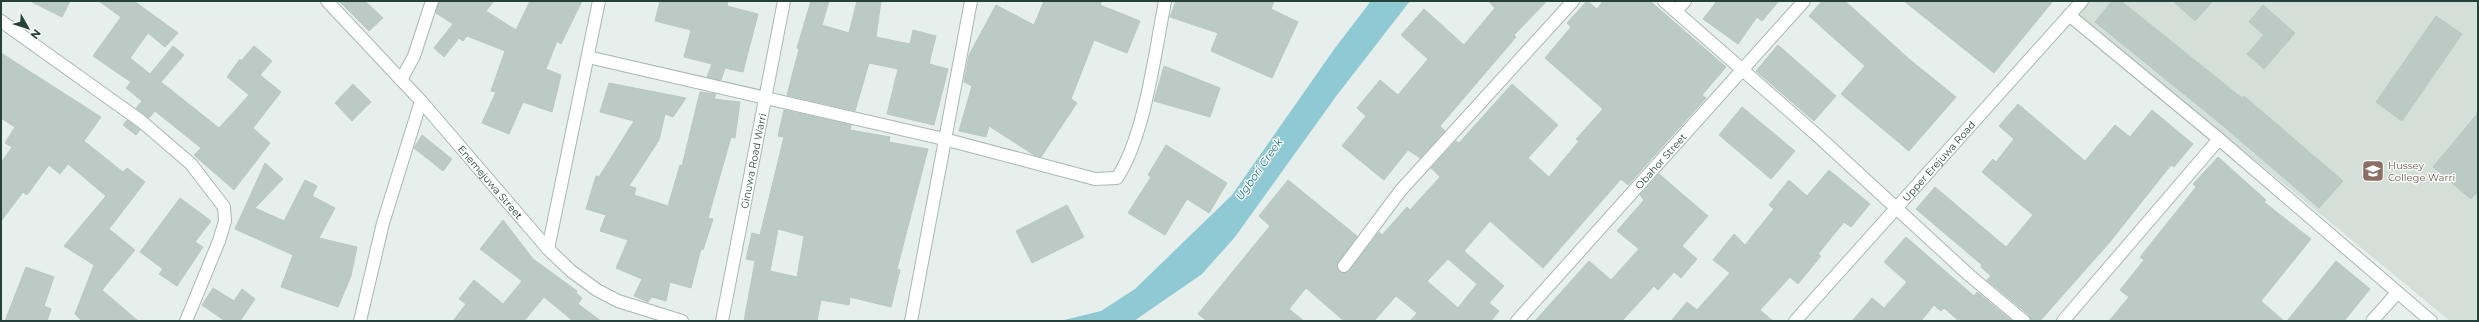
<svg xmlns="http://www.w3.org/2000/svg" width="2479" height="322" font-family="Montserrat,sans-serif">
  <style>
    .built { fill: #d4dfda }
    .water { fill: #8ec9d4 }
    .building { fill: #bbcac4; stroke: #b8c9c2; fill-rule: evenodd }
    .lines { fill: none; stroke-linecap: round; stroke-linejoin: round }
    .street-casing { stroke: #a8b8b2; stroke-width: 14 }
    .secondary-casing { stroke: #a4bbb3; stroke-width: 14 }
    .street { stroke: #fff; stroke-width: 12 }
    .secondary { stroke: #fff; stroke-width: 12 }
    .labels { text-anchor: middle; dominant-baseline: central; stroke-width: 3; stroke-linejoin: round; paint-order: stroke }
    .street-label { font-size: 10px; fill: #24423a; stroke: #f7fbf9 }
    .education-label { font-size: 10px; fill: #785e54; stroke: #f7fbf9; text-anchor: start }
    .water-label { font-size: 11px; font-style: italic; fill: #1c6f80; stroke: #f7fbf9 }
  </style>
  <rect width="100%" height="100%" fill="#e6efeb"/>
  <path class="built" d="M2087,1H2478V321H2450L2085,20L2077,11Z"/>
  <path class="water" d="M1371,1H1410L1337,95L1235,237L1202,274L1134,321H1060L1101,311L1135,289L1232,195L1335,48Z"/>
  <path class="building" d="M30,1H70L62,17Z
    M99,1H134L178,33L165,47L148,33L130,58L150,74L173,46L184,55L161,82L219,128L249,95L227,77L240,59L241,61L254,46L272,61L260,75L281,92L253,128L270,143L234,190L194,155L201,148L155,111L149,118L136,108L142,101L126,88L131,82L93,56L121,17Z
    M339,1H365L383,18L369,31Z
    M439,1H494L486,11L516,30L530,1H582L561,44L557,41L546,69L561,75L552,112L523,102L509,134L482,123L496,92L491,91L505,51L467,36L463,41L459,38L444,57L434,48L453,24L436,13Z
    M660,1H728L727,6L758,14L743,72L725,68L721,80L707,77L712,64L684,57L691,30L655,21Z
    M811,1H829L822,25L849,33L857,1H881L876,37L910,44L913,30L936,36L929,64L948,69L934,125L887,114L898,69L869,63L855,111L787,95L799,49L797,48Z
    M1044,1H1102L1100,5L1140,21L1127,53L1094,40L1071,99L1077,103L1041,157L1034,155L989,126L986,137L959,131L972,86L964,82L969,55L996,5L1034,25Z
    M1176,1H1274L1271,9L1298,22L1272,78L1211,51L1218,33L1170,17Z
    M1488,1H1547L1514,35L1516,37L1440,126L1445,131L1420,158L1408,150L1384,180L1342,146L1366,116L1357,108L1380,80L1398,95L1428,59L1401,35L1424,9L1464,45L1495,8Z
    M1587,1L1597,9L1603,1H1650L1726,67L1702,95L1706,98L1628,185L1621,179L1543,268L1490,221L1464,251L1504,286L1489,303L1499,311L1491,321H1410L1417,313L1396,296L1374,321H1344L1306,288L1289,309L1304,321H1207L1198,314L1270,226L1259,216L1288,180L1357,236L1337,265L1339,272L1347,273L1379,232L1382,235L1407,207L1410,210L1440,177L1431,168L1456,141L1459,143L1512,84L1558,125L1528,158L1549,177L1579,141L1576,139L1603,109L1545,58L1571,27L1567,23ZM1448,259L1477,284L1458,308L1427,281Z
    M1717,1H1779L1762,21L1757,17L1738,44L1703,19Z
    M1822,1H1845L1909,59L1956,97L1909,151L1841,94L1865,66L1809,16Z
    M1904,1H2053L1994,73Z
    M2112,1H2121L2242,98L2244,96L2343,181L2319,208L2221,124L2095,22Z
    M2173,1H2213L2195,21Z
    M2263,5L2295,33L2264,69L2247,54L2264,35L2249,22Z
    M2436,16L2462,34L2402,121L2376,102Z
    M1778,45L1836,96L1814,121L1756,71Z
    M1,53L101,117L84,141L123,172L127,168L145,182L109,229L135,250L102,290L138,321H82L75,314L94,265L64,246L106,196L68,164L60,174L49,165L27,195L23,192L1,221V163L12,147L5,143L15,127L1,118Z
    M1164,66L1220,88L1210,117L1154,101Z
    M609,83L686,98L673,117L665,114L659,140L629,186L636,188L634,195L668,206L680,165L682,166L700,92L716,94L714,99L740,102L735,138L731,137L708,218L713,219L703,250L701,249L691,288L670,282L666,301L652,297L648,302L634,296L642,279L616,268L628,240L600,231L606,215L586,209L596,176L599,177L634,121L600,112Z
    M353,84L371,102L352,121L335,103Z
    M2018,104L2085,161L2115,125L2130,137L2152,110L2193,144L2174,167L2171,165L2109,243L2040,321H2031L2029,315L1987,280L1991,276L1981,267L1982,265L1916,209L1935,187L2006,247L2033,215L1982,172L1993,159L1996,162L2014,139L1999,126Z
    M1742,107L1795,151L1771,179L1719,135Z
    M784,110L851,125L850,130L890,137L889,142L928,149L897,269L900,270L891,307L850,297L849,305L821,300L817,321H744L755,261L746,259L752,233L760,235L784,137L778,136ZM778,229L804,236L797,277L770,271Z
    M2478,113V191L2471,199L2433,167Z
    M127,120L140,130L136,135L123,125Z
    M422,135L452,159L443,171L414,148Z
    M1166,145L1227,183L1209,213L1187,199L1165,235L1128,213L1151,177L1148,175Z
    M2218,157L2266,200L2264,202L2311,239L2261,301L2284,321H2109L2129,297L2120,290L2144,260L2140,257L2196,187L2193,184Z
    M265,163L283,179L255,208L284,221L305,180L317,186L312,196L335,208L319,238L357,247L351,276L338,307L281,287L293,255L235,229Z
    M1829,170L1870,204L1851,227L1844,222L1818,254L1821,256L1798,284L1790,277L1760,310L1773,321H1671L1687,302L1697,310L1730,273L1713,260L1734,234L1745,245L1774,209L1769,205L1789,180L1807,196Z
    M1659,174L1708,216L1682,246L1697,259L1681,278L1674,272L1658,290L1654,286L1622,321H1535L1589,261L1611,280L1639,249L1617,231L1644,200L1640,195Z
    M180,198L211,221L195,242L203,247L177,286L159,274L163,269L140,252Z
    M1067,205L1084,237L1032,263L1016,231Z
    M503,220L533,259L577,291L576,293L582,298L578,304L601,321H573L544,297L524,321H453L466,304L459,299L474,280L503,304L522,281L480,249Z
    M1906,237L1974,296L1977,292L2012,321H1959L1944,308L1941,311L1934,305L1921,321H1852L1872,298L1884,308L1907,282L1884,262Z
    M2336,261L2370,289L2344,321H2287Z
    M26,267L54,277L44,306L51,309L47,321H5Z
    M213,288L234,301L242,289L255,299L240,321H225L202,305Z"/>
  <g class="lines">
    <g class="street-casing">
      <g id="street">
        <path id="s1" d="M327,1L421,101L548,249L571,271L597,290L618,301L682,321"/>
        <path d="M1664,1L1819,137L1969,275L2024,321"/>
        <path d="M1676,11L1685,1"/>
        <path d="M2069,15L2219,139L2431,321"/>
        <path d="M1,21L141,121L191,164L224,207L225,221L219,241L186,321"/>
        <path d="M588,57L944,139L1095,179L1117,178C1145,135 1155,53 1165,1"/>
        <path d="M401,80L414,56L432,1"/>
        <path d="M548,249L599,1"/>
        <path d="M1344,266L1401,190L1573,1"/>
        <path d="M360,321L383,223L421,101"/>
        <path id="s2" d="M722,321L784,1"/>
        <path d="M911,321L971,1"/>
        <path id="s3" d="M1517,321L1804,1"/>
        <path d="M2063,321L2219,139"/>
        <path d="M2372,321L2397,293"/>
      </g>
    </g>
    <g class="secondary-casing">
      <g id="secondary">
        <path id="s4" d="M1795,321L2082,1"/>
      </g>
    </g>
    <use href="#street" class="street"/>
    <use href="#secondary" class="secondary"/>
  </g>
  <defs>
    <g id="university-square" transform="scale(1.15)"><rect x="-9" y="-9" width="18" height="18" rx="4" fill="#8d6e63" stroke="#f7fbf9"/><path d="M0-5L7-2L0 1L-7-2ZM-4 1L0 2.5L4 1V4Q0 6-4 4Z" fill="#fff"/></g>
  </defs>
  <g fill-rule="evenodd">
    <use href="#university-square" x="2373" y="171"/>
  </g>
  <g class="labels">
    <g class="street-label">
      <text stroke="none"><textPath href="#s4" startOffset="215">Upper Erejuwa Road</textPath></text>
      <text stroke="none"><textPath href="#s2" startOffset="163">Ginuwa Road Warri</textPath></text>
      <text stroke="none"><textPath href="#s3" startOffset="215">Obahor Street</textPath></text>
      <text stroke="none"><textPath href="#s1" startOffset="244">Enemejuwa Street</textPath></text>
    </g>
    <g class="education-label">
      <text x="2388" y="165">Hussey<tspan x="2388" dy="12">College Warri</tspan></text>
    </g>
    <g class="water-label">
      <text transform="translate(1259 169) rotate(-55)">Ugbori Creek</text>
    </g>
  </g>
  <rect width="2479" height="322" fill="none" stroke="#24423a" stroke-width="4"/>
  <g transform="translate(28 28) rotate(129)" stroke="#f7fbf9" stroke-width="3" paint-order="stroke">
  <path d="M0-3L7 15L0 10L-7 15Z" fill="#24423a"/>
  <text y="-6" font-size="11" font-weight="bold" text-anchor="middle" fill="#24423a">N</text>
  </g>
</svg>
